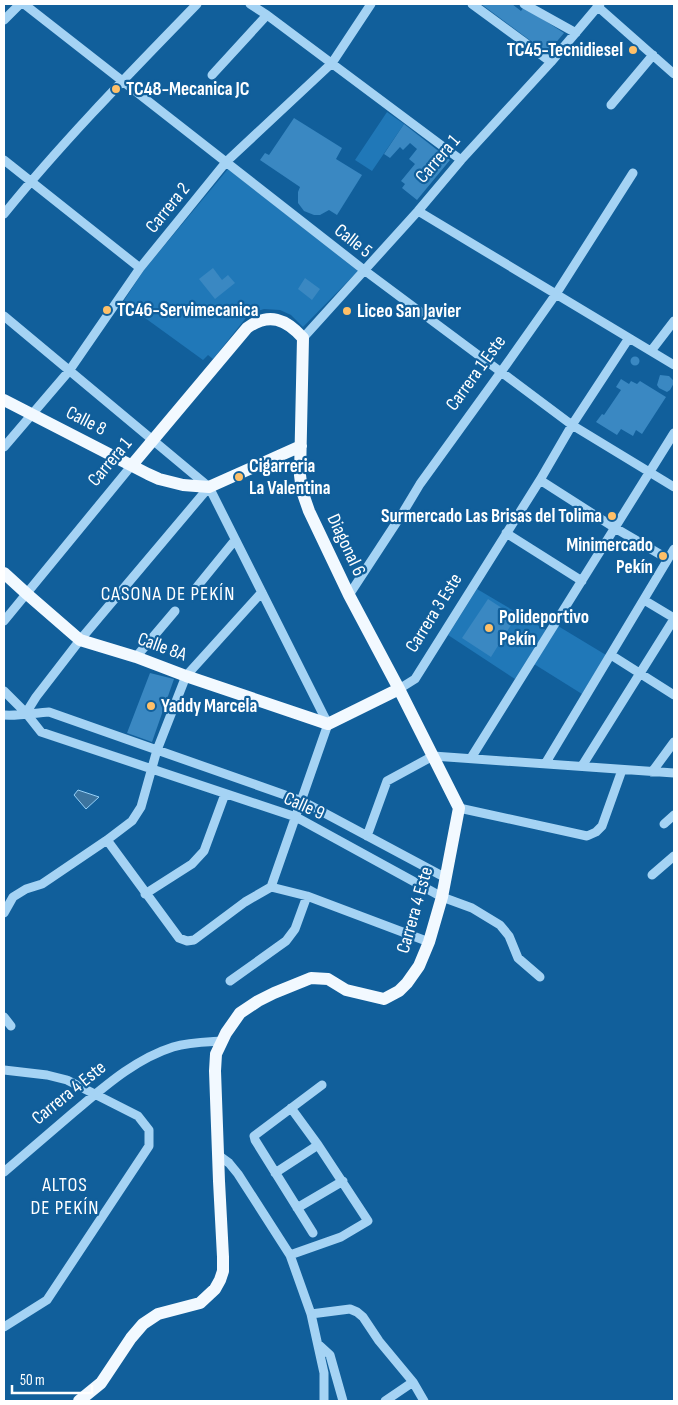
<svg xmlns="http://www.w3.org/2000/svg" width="678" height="1405" font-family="'Sofia Sans Condensed',sans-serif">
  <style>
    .green { fill: #2078b8 }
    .water { fill: #3c749f; stroke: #96d0f7 }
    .building { fill: #3a88c2 }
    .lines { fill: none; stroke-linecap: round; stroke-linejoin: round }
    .minor { stroke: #a5d3f4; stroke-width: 9 }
    .major { stroke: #f2f9ff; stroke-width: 12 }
    .poi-dot { fill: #ffc068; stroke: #115f9b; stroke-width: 2 }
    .labels { text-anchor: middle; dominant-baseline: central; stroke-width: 4.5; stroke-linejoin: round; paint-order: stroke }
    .poi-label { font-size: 19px; font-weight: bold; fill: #fff; stroke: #115f9b; text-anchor: start }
    .street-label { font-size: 19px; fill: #fff; stroke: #115f9b }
    .neighbourhood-label { font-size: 20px; letter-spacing: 1px; fill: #fff; stroke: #115f9b }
  </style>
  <rect width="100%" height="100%" fill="#115f9b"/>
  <path class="green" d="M387,112L404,124L372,171L355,160Z
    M228,169L358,271L303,327L291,315L280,310L264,309L249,314L213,359L208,355L203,360L123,302L144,270Z
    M477,589L546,630L515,679L448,635Z
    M558,626L606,655L582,694L534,664Z"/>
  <path class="water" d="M78,790L99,797L86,809L74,795Z"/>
  <path class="building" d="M481,4H512L521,11L524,7L564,33L547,53Z
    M294,118L342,148L336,159L362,175L337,215L329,210L320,215H314L304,211L298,203V192L300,187L260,160L265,153L269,155Z
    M404,124L450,160L417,200L402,188L405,184L401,181L415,164L409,159L417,149L410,143L403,150L400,147L390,158L384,154Z
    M213,268L222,280L228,275L235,283L215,299L199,279Z
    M305,278L320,289L312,300L298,289Z
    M630.5 361a4.5 4.5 0 1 1 9 0a4.5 4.5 0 1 1-9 0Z
    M660,375L669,376L674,381V383L670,390L667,392L659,388L657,385Z
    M621,379L629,384L631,381L637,384L640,381L666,397L642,434L636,430L633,436L621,429L617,435L596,422L602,414L604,415L621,390L616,387Z
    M488,599L516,617L491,657L462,638Z
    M150,673L174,679L152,742L127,733Z"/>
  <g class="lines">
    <path class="minor" d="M24,4L364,270L501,372L572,425L674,487
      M250,4L267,15L461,160
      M472,4L551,62
      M524,4L576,33
      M597,6L674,74
      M4,20L20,4
      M212,75L267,15
      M611,105L653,55
      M4,160L140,268
      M418,211L674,365
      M4,214C64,140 131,72 197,4
      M4,316L209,487L328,724L271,887
      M303,338L418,211L461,160L551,62L600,4
      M651,351L674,321
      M4,447L69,371L140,268L226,162L332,63L371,4
      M540,480L615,528L668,559
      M506,533L582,581
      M196,588L235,540
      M349,595L402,514L420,484L501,372L556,294L633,173
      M644,600L674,618
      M4,621L132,465
      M611,655L674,695
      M136,657L175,611
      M399,689L415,679L540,480L572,425L629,338
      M4,691L26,713L41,732L296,817L442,897L472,908L500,925L509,936L518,958L540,977
      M26,713L36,697L80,640L209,487
      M4,715C19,716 34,713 49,712L302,801L446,878
      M471,758L674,433
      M545,764L674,549
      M582,766L674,619
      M652,772L674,742
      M459,808L587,836L596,832L602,826L622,770
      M664,824L674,815
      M367,836L387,781L433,756L674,773
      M107,840L179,938L187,941L194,940L245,902L271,887L307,896L429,942
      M652,875L674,856
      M145,894L192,864L204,851L225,794
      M4,913L13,897L26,889L42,884L107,840L132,821L141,807L157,750L186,676L262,592
      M230,981L286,941L295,929L307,896
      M4,1017L11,1026
      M4,1070L47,1075L67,1080L138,1116L149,1130V1146L47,1300L4,1327
      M218,1155L229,1163L238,1174L290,1255L311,1314L324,1373V1401
      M4,1172C27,1152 51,1132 74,1112C104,1087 135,1059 173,1047C189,1042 206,1042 222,1041
      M275,1173L318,1145
      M297,1208L343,1181
      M313,1233L255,1140L254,1136L322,1085
      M290,1255L341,1237L368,1221L318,1145L291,1108
      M311,1314L350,1309L357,1312L363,1317L379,1341L413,1382L424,1401
      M318,1344L330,1355L343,1401
      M385,1401L413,1382"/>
    <path class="major" d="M4,400L148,474L159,479L183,485L209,487L301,446
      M4,573L27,594L80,640L136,657L186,676L328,724L399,689
      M79,1401L101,1383L131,1338L143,1324L158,1314L200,1303L215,1289L220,1280L223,1271V1257L219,1181L215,1071L216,1054L226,1033L240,1013L258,1001L274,993L311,978L328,979L346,990L384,999L399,991L407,983L419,966L429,942L442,897L459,808L399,689L349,595L309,511L302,491L300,475L303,338C286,319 269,312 247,328L132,465"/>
  </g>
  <g class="poi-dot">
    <circle cx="633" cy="50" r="5"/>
    <circle cx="116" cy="89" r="5"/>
    <circle cx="107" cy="310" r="5"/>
    <circle cx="347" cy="311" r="5"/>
    <circle cx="239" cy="477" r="5"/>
    <circle cx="612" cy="516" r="5"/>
    <circle cx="663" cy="556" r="5"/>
    <circle cx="489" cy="628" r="5"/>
    <circle cx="151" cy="706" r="5"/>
  </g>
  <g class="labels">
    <g class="poi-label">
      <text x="623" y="50" text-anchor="end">TC45-Tecnidiesel</text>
      <text x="126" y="89">TC48-Mecanica JC</text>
      <text x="117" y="310">TC46-Servimecanica</text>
      <text x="357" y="311">Liceo San Javier</text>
      <text x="249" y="466">Cigarreria<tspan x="249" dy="22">La Valentina</tspan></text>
      <text x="602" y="516" text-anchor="end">Surmercado Las Brisas del Tolima</text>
      <text x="653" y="545" text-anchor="end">Minimercado<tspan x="653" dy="22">Pekín</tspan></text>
      <text x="499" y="617">Polideportivo<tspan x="499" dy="22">Pekín</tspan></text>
      <text x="161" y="706">Yaddy Marcela</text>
    </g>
    <g class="street-label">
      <text transform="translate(438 159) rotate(-49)">Carrera 1</text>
      <text transform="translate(168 208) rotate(-51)">Carrera 2</text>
      <text transform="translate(353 241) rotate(38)">Calle 5</text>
      <text transform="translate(476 373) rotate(-54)">Carrera 1 Este</text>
      <text transform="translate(86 421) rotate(27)">Calle 8</text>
      <text transform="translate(110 462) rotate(-50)">Carrera 1</text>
      <text transform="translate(346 545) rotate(65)">Diagonal 6</text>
      <text transform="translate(434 613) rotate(-58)">Carrera 3 Este</text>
      <text transform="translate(162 647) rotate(20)">Calle 8A</text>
      <text transform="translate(304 806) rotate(24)">Calle 9</text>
      <text transform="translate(415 910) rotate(-74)">Carrera 4 Este</text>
      <text transform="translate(69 1093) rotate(-39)">Carrera 4 Este</text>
    </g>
    <g class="neighbourhood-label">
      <text x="168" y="594">CASONA DE PEKÍN</text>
      <text x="65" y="1185">ALTOS<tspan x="65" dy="23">DE PEKÍN</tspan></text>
    </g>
  </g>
  <rect width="678" height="1405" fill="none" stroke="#ffffff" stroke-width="10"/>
  <path d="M12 1385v8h80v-8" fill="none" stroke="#ffffff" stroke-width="2.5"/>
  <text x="20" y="1385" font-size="15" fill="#ffffff" stroke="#115f9b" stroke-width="4" paint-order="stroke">50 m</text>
</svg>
